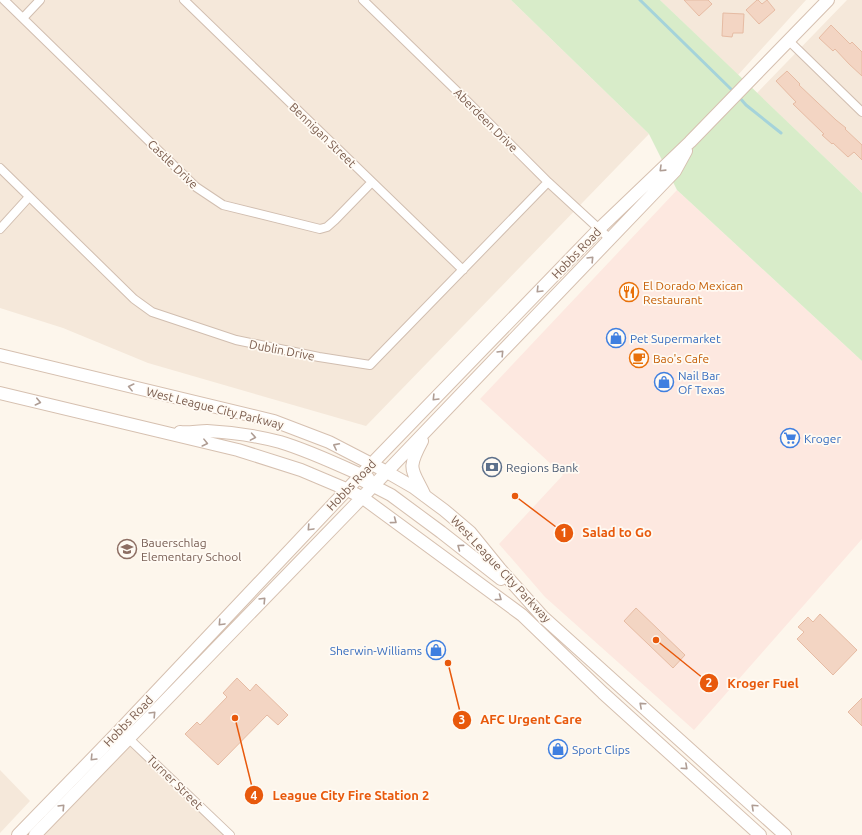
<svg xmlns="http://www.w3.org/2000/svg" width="862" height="835" font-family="Ubuntu,sans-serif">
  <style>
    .residential { fill: #f5e8da }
    .commercial { fill: #fde8e0 }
    .green { fill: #d8ecc9 }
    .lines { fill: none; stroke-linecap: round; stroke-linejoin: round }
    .stream { stroke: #a5d3da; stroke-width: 3 }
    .building { fill: #f3d5c3; stroke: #e6bba3 }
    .street-casing { stroke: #d1beb0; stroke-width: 10 }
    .secondary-casing { stroke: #d6c0b0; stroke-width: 14 }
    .street { stroke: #fff; stroke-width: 8 }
    .secondary { stroke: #fff; stroke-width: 12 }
    .oneway { stroke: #af9d94 }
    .labels { text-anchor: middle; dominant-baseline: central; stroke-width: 3.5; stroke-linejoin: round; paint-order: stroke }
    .street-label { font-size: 12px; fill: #7a5c4d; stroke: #fffaf3 }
    .food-label { font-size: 12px; fill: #c56008; stroke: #fffaf3; text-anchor: start }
    .shop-label { font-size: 12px; fill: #366cbe; stroke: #fffaf3; text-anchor: start }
    .service-label { font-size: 12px; fill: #4e5e75; stroke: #fffaf3; text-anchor: start }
    .education-label { font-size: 12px; fill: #785e54; stroke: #fffaf3; text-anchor: start }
    .leader { fill: none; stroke: #e8590c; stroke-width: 1.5 }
    .callout-dot { fill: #e8590c; stroke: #fffaf3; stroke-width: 1.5 }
    .mark-label { font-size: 12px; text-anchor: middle; font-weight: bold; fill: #fff }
    .callout-label { font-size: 13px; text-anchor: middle; font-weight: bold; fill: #e8590c; stroke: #fffaf3; stroke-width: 3.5; stroke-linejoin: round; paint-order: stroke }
  </style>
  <rect width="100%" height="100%" fill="#fdf6ec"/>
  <path class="residential" d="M0,0H511L649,134L366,426L148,363L63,328L0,308Z
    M660,0H806L738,75Z
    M847,0H862V193L757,93Z
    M129,738L229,835H35Z
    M0,770L30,801L0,833Z"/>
  <path class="commercial" d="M677,190L862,361V539L694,730L545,597L499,544L563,475L480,399Z"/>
  <path class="green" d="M511,0H660L862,193V361L677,190L649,134Z"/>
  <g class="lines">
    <path class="stream" d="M640,0L735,93
      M739,97L746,105L781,133"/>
  </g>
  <path class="building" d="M684,0H708L712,4L699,16Z
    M757,0H758L762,4L767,0L775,10L759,24L746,10Z
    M723,13L744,14L743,33H733L732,37L722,36Z
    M831,25L850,44L852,42L862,52V76L849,64L835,49L833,51L819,38Z
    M787,71L800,84L799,85L836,120L846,128L845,129L862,145V160L854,152L848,157L833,143L832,144L822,135L824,134L793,104L796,102L776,81Z
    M636,608L685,655L673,668L624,621Z
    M820,614L857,650L833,675L797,639L804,632L798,627L808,617L813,622Z
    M237,678L250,691L256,684L288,715L278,725L267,715L218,765L185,734L197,722L200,725L227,697L223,693Z
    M862,698V726L848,712Z"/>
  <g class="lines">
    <g class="street-casing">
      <path id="street" d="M4,0L196,187L223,205L320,229L327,227L335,220L371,183
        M184,0L463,270
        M363,0L465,99L548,182L610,239
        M23,18L40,0
        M789,41L862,112
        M0,168L134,299L152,312L236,340L319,357L370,365L548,182
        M0,229L29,197
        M125,735L230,835"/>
    </g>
    <g class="secondary-casing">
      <path id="secondary" d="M0,355L274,421L329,442L387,472L413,487L444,510L470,532L500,569L543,617L785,835
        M0,393L238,450L301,470L346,489L363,498L522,615L603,693L760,835
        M180,432C189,433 198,431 207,431C231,432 257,436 280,442C310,451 339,465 368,478
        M422,441C406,471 412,468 425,496
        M358,478L391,495L441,532L501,579
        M18,835L120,730L358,478L599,229L690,142L828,0
        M35,835L353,507L675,171L686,151"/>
    </g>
    <use href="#street" class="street"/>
    <use href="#secondary" class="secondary"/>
  </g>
  <defs><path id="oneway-chevron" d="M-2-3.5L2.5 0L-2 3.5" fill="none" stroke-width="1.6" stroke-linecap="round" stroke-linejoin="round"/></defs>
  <g class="oneway">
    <use href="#oneway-chevron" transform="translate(662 169) rotate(136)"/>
    <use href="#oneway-chevron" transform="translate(591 259) rotate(-46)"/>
    <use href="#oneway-chevron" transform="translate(539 290) rotate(134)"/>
    <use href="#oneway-chevron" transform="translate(501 353) rotate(-46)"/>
    <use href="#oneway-chevron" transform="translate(131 387) rotate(-166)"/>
    <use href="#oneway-chevron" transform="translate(435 398) rotate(134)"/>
    <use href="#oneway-chevron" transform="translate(38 402) rotate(13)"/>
    <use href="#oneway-chevron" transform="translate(253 437) rotate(10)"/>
    <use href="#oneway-chevron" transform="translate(205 443) rotate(14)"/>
    <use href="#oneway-chevron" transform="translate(336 446) rotate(-153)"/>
    <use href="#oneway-chevron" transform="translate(394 521) rotate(37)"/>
    <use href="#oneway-chevron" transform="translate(310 528) rotate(133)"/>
    <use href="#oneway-chevron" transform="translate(460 547) rotate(-143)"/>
    <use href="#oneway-chevron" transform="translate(499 598) rotate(36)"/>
    <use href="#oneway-chevron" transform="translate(263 600) rotate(-46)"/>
    <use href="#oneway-chevron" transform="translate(221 623) rotate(133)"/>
    <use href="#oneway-chevron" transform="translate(642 705) rotate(-138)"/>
    <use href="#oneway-chevron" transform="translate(153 714) rotate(-46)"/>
    <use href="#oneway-chevron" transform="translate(93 758) rotate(134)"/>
    <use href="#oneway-chevron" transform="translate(685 767) rotate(42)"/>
    <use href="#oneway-chevron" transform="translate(62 807) rotate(-46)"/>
    <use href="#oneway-chevron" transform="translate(754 807) rotate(-137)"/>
  </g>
  <defs>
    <g id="restaurant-ring" transform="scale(1)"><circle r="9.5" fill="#fffaf3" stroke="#e8710a" stroke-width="1.5"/><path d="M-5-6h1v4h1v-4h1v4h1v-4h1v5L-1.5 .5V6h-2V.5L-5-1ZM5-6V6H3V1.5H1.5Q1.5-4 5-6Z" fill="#e8710a"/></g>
    <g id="shop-ring" transform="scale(1)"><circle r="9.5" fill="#fffaf3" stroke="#3f7fe0" stroke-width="1.5"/><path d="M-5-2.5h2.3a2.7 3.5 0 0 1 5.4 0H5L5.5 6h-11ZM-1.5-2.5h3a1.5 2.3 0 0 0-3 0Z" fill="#3f7fe0"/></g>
    <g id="cafe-ring" transform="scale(1)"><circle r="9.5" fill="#fffaf3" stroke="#e8710a" stroke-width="1.5"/><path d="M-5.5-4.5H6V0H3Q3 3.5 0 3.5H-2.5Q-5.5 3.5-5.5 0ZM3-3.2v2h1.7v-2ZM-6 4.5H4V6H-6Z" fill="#e8710a"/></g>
    <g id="supermarket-ring" transform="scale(1)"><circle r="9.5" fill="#fffaf3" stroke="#3f7fe0" stroke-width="1.5"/><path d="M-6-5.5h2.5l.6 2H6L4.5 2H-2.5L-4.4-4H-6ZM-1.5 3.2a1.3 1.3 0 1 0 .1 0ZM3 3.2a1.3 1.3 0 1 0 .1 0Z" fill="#3f7fe0"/></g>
    <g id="bank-ring" transform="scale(1)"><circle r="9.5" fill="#fffaf3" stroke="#5c6f8a" stroke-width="1.5"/><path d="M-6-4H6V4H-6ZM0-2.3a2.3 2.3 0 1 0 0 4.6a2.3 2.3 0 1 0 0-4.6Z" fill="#5c6f8a"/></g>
    <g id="school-ring" transform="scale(1)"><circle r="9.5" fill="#fffaf3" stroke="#8d6e63" stroke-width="1.5"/><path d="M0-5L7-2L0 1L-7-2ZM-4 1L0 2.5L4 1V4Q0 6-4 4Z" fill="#8d6e63"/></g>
  </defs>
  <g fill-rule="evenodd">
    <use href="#restaurant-ring" x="629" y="292"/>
    <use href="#shop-ring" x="616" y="338"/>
    <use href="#cafe-ring" x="639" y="358"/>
    <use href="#shop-ring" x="664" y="382"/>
    <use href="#supermarket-ring" x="790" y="438"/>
    <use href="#bank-ring" x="492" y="467"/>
    <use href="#school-ring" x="127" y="549"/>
    <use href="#shop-ring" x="436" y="650"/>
    <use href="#shop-ring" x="558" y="749"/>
  </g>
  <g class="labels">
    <g class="street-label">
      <text transform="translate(486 120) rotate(45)">Aberdeen Drive</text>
      <text transform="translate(323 135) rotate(44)">Bennigan Street</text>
      <text transform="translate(173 164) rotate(44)">Castle Drive</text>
      <text transform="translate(576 253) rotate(-46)">Hobbs Road</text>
      <text transform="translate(282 350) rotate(11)">Dublin Drive</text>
      <text transform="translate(215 408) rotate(14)">West League City Parkway</text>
      <text transform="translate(351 485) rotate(-46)">Hobbs Road</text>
      <text transform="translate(501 569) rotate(47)">West League City Parkway</text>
      <text transform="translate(128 721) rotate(-46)">Hobbs Road</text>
      <text transform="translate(175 782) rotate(44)">Turner Street</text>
    </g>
    <g class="food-label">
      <text x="643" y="285">El Dorado Mexican<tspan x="643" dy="14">Restaurant</tspan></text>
      <text x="653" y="358">Bao's Cafe</text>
    </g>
    <g class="shop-label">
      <text x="630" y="338">Pet Supermarket</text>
      <text x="678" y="375">Nail Bar<tspan x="678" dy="14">Of Texas</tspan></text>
      <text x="804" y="438">Kroger</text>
      <text x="422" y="650" text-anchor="end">Sherwin-Williams</text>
      <text x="572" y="749">Sport Clips</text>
    </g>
    <g class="service-label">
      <text x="506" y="467">Regions Bank</text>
    </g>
    <g class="education-label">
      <text x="141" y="542">Bauerschlag<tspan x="141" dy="14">Elementary School</tspan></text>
    </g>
  </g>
  <path class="leader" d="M515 496L564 533M656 640L709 683M448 663L462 720M235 718L254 795"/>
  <g class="callout-dot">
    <circle cx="515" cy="496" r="4"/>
    <circle cx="656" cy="640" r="4"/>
    <circle cx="448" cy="663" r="4"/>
    <circle cx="235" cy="718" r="4"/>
    <circle cx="564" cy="533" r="10"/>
    <circle cx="709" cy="683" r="10"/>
    <circle cx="462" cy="720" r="10"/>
    <circle cx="254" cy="795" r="10"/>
  </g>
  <g class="mark-label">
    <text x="564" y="537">1</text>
    <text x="709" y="687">2</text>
    <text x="462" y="724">3</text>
    <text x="254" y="800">4</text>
  </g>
  <g class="callout-label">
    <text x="617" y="537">Salad to Go</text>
    <text x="763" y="688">Kroger Fuel</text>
    <text x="531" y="724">AFC Urgent Care</text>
    <text x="351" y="800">League City Fire Station 2</text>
  </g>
</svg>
